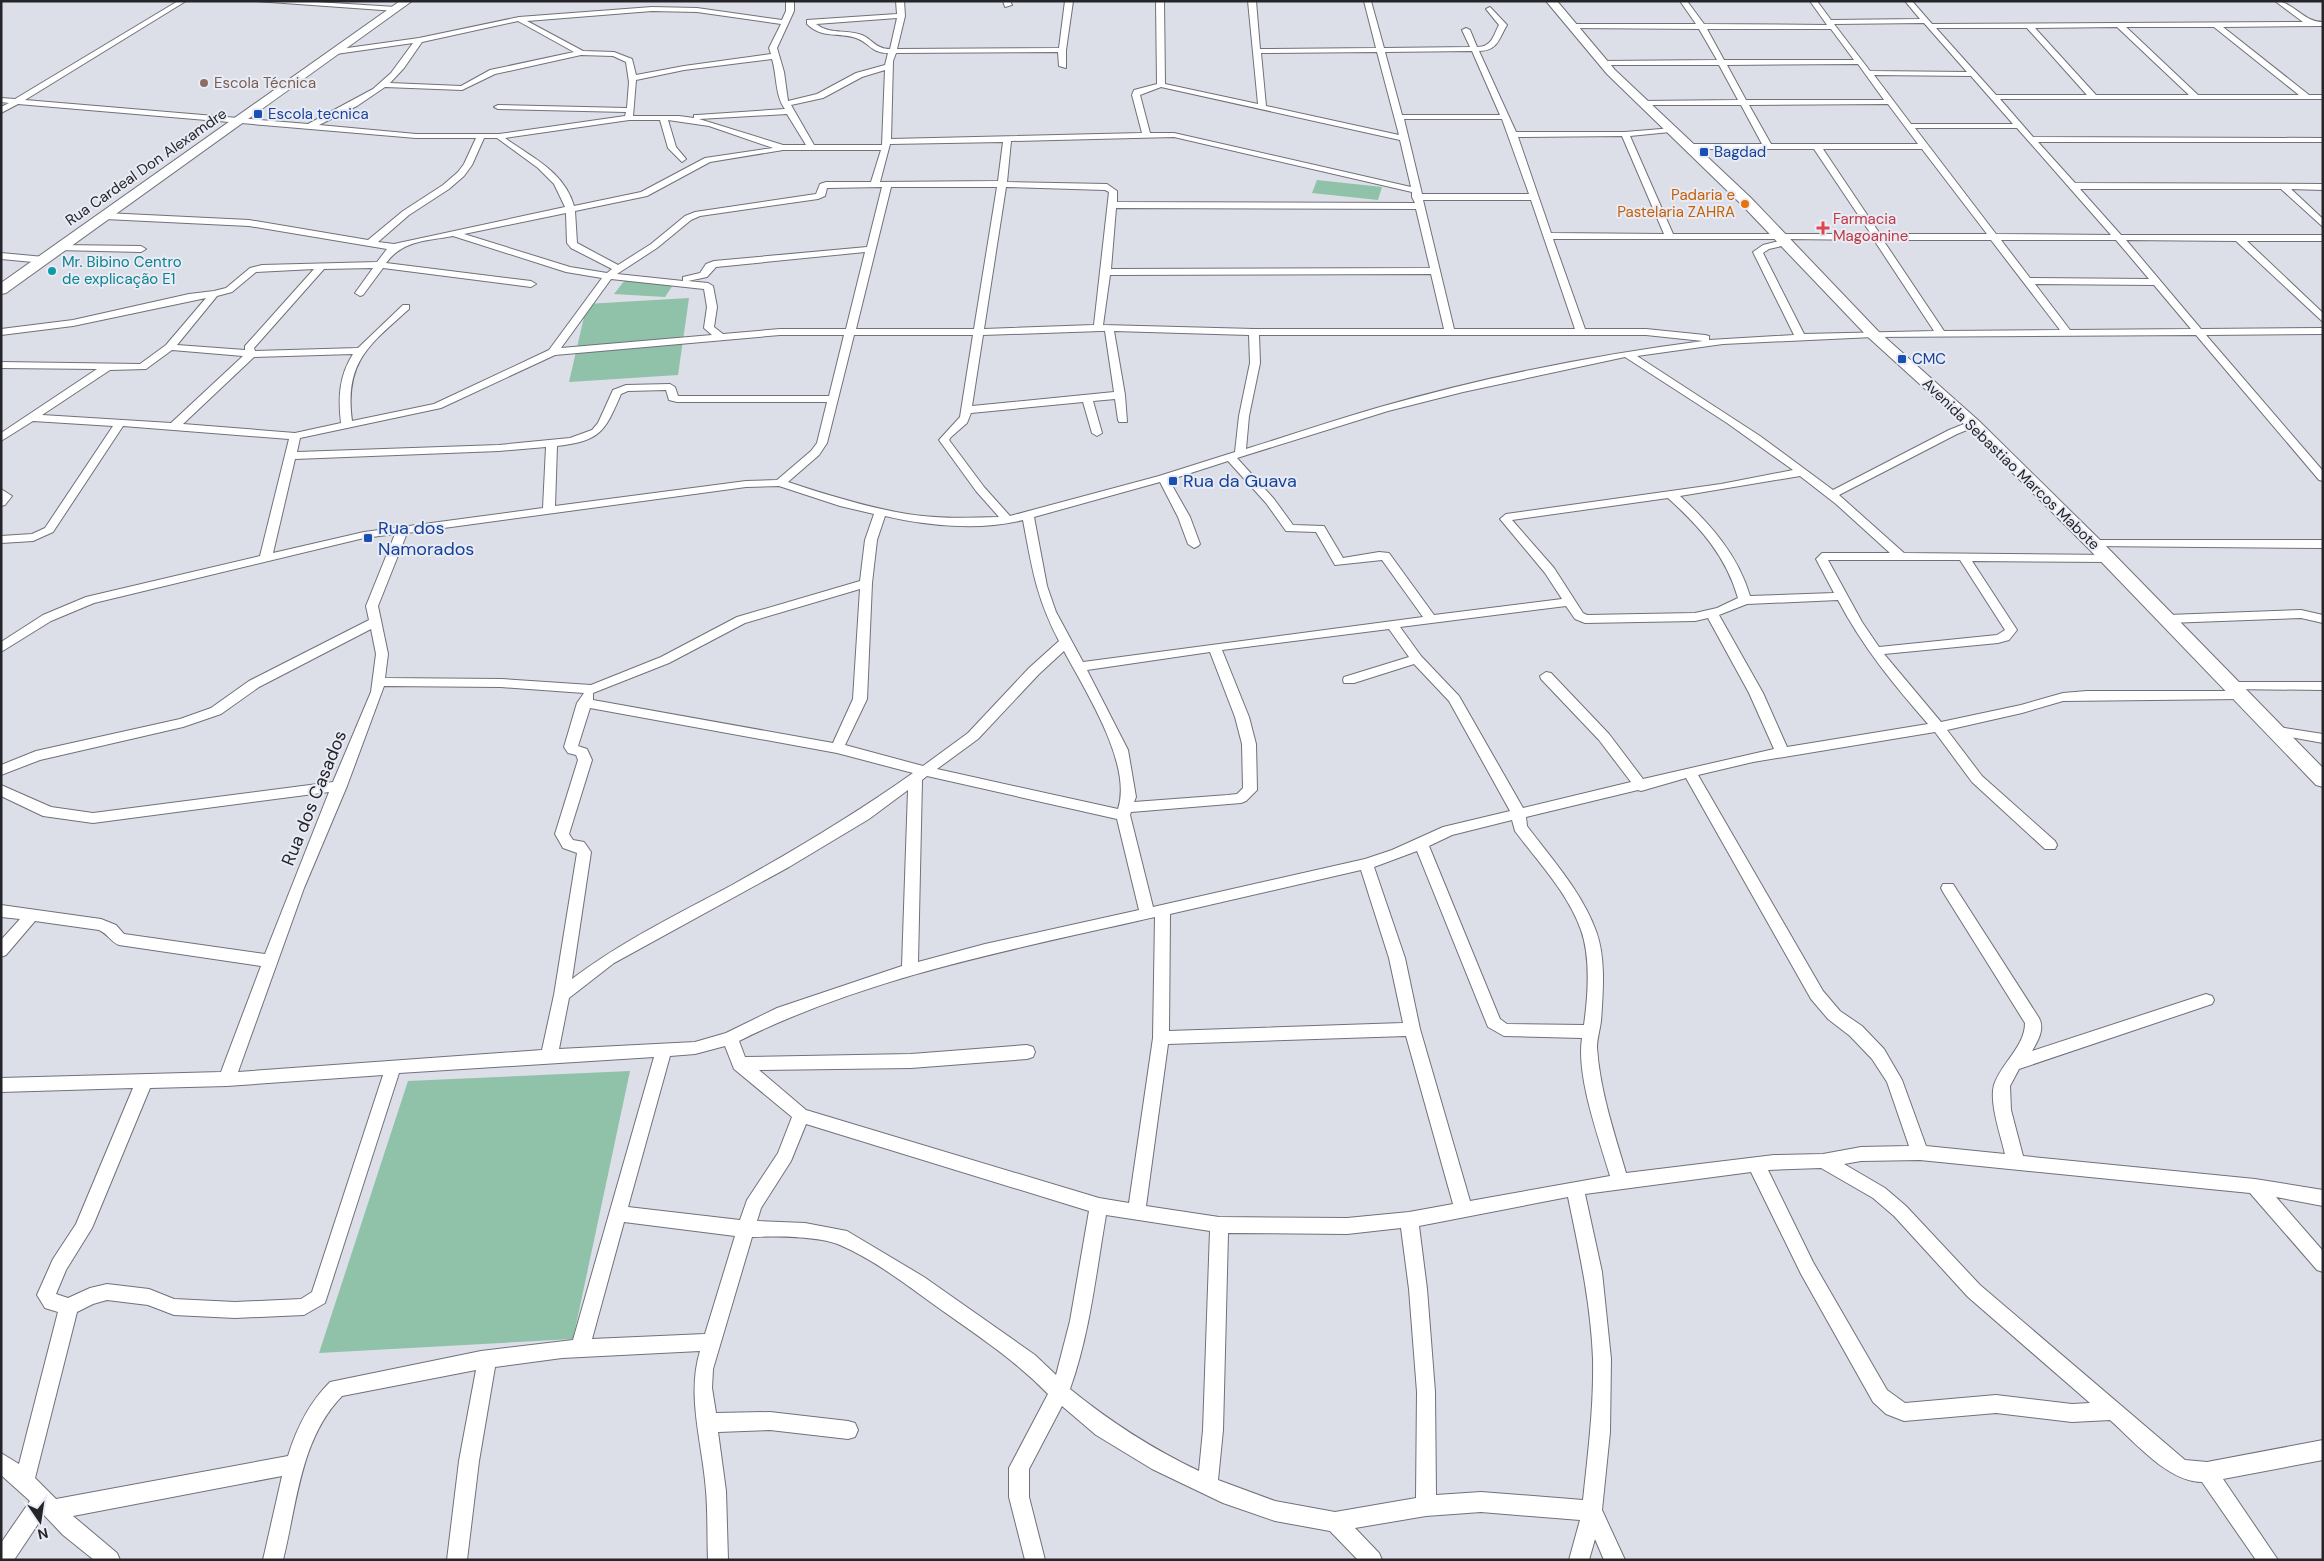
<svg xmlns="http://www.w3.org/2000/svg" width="2324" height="1561" font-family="'DM Sans',sans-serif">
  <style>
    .green { fill: #8fc2a8 }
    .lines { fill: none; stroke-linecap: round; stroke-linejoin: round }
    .street-casing { stroke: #70717a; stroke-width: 2 }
    .secondary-casing { stroke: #70717a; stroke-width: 2 }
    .street { fill: #fff; fill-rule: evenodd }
    .secondary { fill: #fff; fill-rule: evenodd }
    .education-dot { fill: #8d6e63; stroke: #e9ebf5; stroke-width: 2 }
    .transit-dot { fill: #1a4fb4; stroke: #e9ebf5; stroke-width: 2 }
    .food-dot { fill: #e8710a; stroke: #e9ebf5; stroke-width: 2 }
    .health-dot { fill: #e0444e; stroke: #e9ebf5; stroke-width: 2 }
    .culture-dot { fill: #0f9aa8; stroke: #e9ebf5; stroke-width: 2 }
    .labels { text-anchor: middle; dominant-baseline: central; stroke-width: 4; stroke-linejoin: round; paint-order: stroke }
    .far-education-label { font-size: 15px; fill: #785e54; stroke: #e9ebf5; text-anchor: start }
    .far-transit-label { font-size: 15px; fill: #164399; stroke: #e9ebf5; text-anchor: start }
    .far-street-label { font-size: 15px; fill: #252529; stroke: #e9ebf5 }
    .far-food-label { font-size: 15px; fill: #c56008; stroke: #e9ebf5; text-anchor: end }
    .far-health-label { font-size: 15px; fill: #be3a42; stroke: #e9ebf5; text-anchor: start }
    .far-culture-label { font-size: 15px; fill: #0d838f; stroke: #e9ebf5; text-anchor: start }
    .transit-label { font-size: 18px; fill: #164399; stroke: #e9ebf5; text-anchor: start }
    .street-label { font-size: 18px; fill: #252529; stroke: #e9ebf5 }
  </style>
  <rect width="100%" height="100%" fill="#dcdee8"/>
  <path class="green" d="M1317,180L1382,187L1378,200L1312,193Z
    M625,280L675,282L665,297L614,294Z
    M689,298L678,375L569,382L587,304Z
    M630,1071L573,1339L319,1353L408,1081Z"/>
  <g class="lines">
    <g class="street-casing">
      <path id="street" d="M178,1H186L25,100L308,124L373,89L391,73L413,43L336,54H333V50L419,38L519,17L652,7L697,8L782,20L786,11V1H794V11L777,48L784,72L788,101L817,94L856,73L885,65L888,53C871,53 870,43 856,38C839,32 822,39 807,24V20L897,14L896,1H904L905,16L897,49L1059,48L1065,1H1073L1066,50V68L1059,66L1058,52L896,53L893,61L891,139L1142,133L1132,95L1134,90L1157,84L1156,1H1164L1165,84L1258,104L1248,1H1256L1260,49L1376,48L1364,1H1371L1384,48L1470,47L1462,30L1466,28L1470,30L1477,47C1492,47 1493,36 1499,25L1486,9L1490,7L1507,25C1499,38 1498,51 1479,51L1516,132H1625L1673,128L1674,130L1670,132L1630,136L1673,234H1871L1814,149H1685V145L1688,144H1762L1741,105H1642L1638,103L1642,101L1738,100L1719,65H1603L1599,63L1603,61L1717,60L1699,29L1572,28L1568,26L1569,24H1696L1680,1H1687L1704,24L1827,25L1810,1H1817L1831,20L1920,19L1905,1H1912L1932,24L2303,22L2275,1C2293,1 2303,22 2323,22V26L2223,27L2309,95H2323V99H2000L2033,137L2323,138V142H2038L2075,183L2323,184V190L2291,189L2323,219V227L2281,189H2080L2121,235H2323V241H2247L2323,313V322L2236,241L2126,240L2201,329L2323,328V334L2206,335L2323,471V481L2319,480L2196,335L1873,337L1723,344L1637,356L1760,436L1833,490L1949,430L1969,422H1977V426L1957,434L1839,495L1904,553L2113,555L2115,558L2113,561L2109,562L1972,561L2017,630L2009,640L1998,643L1884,654L1941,722L2021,705L2063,693L2087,691H2241L2248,695L2241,699L2063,701L2022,713L1947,730L1982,776L2055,841L2057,845L2055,849H2045L1972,782L1935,732L1753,762L1698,775L1823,991L1840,1011L1862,1026L1884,1049L1902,1080L1926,1146L2005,1154C2001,1136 1989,1103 1994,1085C2001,1063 2025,1047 2025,1023L1943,892L1941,888L1943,884H1953L2039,1018C2045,1029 2038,1041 2032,1051L2206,994L2212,996L2214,1000L2212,1004L2019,1069L2010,1086L2011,1110L2023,1156L2255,1179L2323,1190V1206L2276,1197L2323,1251V1272L2317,1270L2250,1193L1920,1160L1861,1161L1844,1164L1885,1188L1906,1206L1980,1285L2185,1460L2207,1462L2323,1440V1460L2223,1479L2278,1560H2256L2202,1482C2168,1482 2135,1442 2110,1420L2072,1422L1996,1413L1904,1421L1886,1414L1873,1402L1801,1274L1751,1172L1585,1194L1602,1272L1611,1359L1610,1432L1602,1510L1625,1560H1604L1595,1539L1589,1560H1569L1580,1520L1481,1512L1426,1516L1355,1528L1379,1553L1382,1560H1358L1330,1531L1275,1521L1223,1503L1152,1469L1096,1435L1062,1406L1029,1469V1497L1045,1560H1025L1009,1497V1468L1048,1394C1015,1360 978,1336 940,1309C908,1286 875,1260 840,1245C819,1236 775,1236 752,1237L713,1369L712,1388L716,1413L770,1412L848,1421L855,1423L858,1430L855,1437L848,1439L770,1430L718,1432L726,1491L728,1560H708C707,1537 708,1514 706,1491C703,1445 686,1397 700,1351L562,1358L495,1367L479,1461L467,1560H447L459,1461L476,1370L342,1396C300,1439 297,1504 283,1560H263L282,1476L73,1516L117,1553L120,1560H94L63,1535L44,1515L14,1560H1V1543L30,1501L1,1475V1453L19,1464L58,1312L45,1308L37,1295L53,1259L76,1224L133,1088L1,1092V1078L221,1072L261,966L119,945C111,942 108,934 99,930L35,921L6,955L1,957V940L20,919L1,917V905L101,919L116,925L124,934L265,954L329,792L93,823L43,816L1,796V785L51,807L93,813L333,782L371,692L376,654L371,629L259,687L221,714L183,727L40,760L1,775V765L36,751L180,719L211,708L249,681L369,620L366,606L395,534L364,538L94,603L51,621L1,652V642L43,615L86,597L260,556L289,439L123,426L53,532L33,541L1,543V536L32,534L45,528L113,426L33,421L1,441V433L97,369L1,368V362L140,364L166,345L206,298L73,326L1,335V329L73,320L189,294L214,291L226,288L250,268L262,265L377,262L387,249L249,226L105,219L101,216L105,213L249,220L368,240L403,211L443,185L458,172L464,164L476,138H416L18,104L1,113V107L9,103L1,102V98L15,99ZM652,11L697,12L781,24L769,48L771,54L684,66L636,75L632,59L614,52L583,51L527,21ZM897,18L890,49C876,49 873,40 862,35C846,29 830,35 816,24ZM518,21L574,52L490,70L461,86L390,83L404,68L422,42ZM1924,23L1967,72L1870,71L1834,24ZM2117,27L2189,95H2096L2035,28ZM2126,27H2214L2299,95H2198ZM1936,28H2027L2087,95H1996ZM1707,29H1831L1854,60H1724ZM1472,51L1500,115H1402L1385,52ZM1377,52L1399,135L1266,106L1261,53ZM581,55L613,56L626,62L629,82L627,108L498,105L494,107L498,109L626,112L625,116L499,134H416L319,125L357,106L385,87L462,90L495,74ZM772,59C777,75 775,96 785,109L697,115H694V118L679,116H633L636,80L684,70ZM1858,64L1884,100H1746L1727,65ZM885,70L882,145H814L791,105L823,98L862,77ZM1874,75L1971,76L2013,124H1911ZM1161,87L1400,140L1411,187L1174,133H1150L1140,95ZM1888,104L1918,144H1771L1749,105ZM787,114L806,145H783L699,119ZM1404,119H1502L1529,194H1422ZM629,120H660L668,148L682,162L686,159L676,147L668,120L709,126L773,148L705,158L641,192L574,206C564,171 531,157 505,138ZM1915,128H2017L2111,235L1996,234ZM1622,136L1664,234L1551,233L1518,137ZM1174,137L1412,192V197L1415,203L1117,202V191L1107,184L1007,182L1011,141ZM484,138H497L538,168L554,184L565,207L394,244L378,242L409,215L449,189L464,176L472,165ZM1003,142L998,181L880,182L890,144ZM1823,149H1922L1987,234H1880ZM783,150H881L871,182H826L820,184L816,194L695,212L685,216L651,244L618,265L577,243L575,211L647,196L710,162ZM882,187L867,247L714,261L706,264L700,273L683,277V281L617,274L657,248L691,220L700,216L818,199L825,196L827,188ZM891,187H997L974,329H856ZM1006,187L1105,190L1109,192L1094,325L984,329ZM1423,200H1531L1575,329H1454ZM1116,208L1416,209L1430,268L1111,269ZM566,213L567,243L571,248L612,269L607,273L570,267L464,234ZM453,236L566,272L602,278L549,350L434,404L352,421C344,362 369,345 409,309V305H403L358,348L255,351L254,348L324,269L373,268L355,293L360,296L363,295L383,268L531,287L536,284L531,281L386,263C403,240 427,241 453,236ZM1553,239H1787L1763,245L1753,252L1794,335L1709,340V336L1705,335L1646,329H1585ZM1787,239L1874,240L1934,331L1804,334L1763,253L1769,249L1790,244L1792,242ZM1883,240H1991L2060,330L1944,331ZM2001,240H2116L2149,279L2030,278ZM865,252L846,329H780L723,334L714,327L717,307L713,286L708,283L688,281L707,277L716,267ZM314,269L245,346V350L177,345L217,296L232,292L256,272ZM1431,274L1444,329H1254L1103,325L1110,275ZM611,279L704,289L707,307L704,328L712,335L561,348ZM2035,284L2154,285L2191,329L2070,330ZM1101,331H1105L1114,392L972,406L983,335ZM1114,331L1249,335L1250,363L1239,416L1235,452L1159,476L1010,516L984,487L949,440L951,437L967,423L971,413L1083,402L1092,433L1097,436L1102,433L1093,401L1115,399L1118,420L1119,422H1127L1125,395ZM780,335H844L829,396H678L675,387L670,384L626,385L613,390L598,423L592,430L570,438L499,445L297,452L300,438L441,408L555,355ZM854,335H973L960,417L939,440L976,491L999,517C969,518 937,519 907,514C866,507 827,495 788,482L819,455L827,443ZM1259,335H1646L1703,341C1594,355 1485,377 1380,407C1335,420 1291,435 1246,449L1249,416L1260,363ZM172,350L243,356L171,423L42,415L110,370L146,369ZM353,354C339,376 338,398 341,423L295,433L183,424L254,357ZM1625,357L1727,423L1793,470L1721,484L1506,514L1500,519L1545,573L1562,599L1434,615L1389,553L1379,552L1343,558L1324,526L1293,525L1274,499L1237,458L1388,411L1463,392ZM666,390L669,400L677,402H827L817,443L811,451L777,480L746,481L555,506L557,446C601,441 605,431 621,394L628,391ZM546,447L543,508L364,532L273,553L295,459L499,451ZM1228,461L1266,503L1286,531L1316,532L1335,565L1382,560L1423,617L1083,662L1056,612L1047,586L1034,517L1160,482L1178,517L1188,544L1194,548L1198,546L1200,544L1190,517L1169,480ZM1800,476L1836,504L1890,553H1822L1816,559L1834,593L1750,596C1738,555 1711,525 1680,496ZM779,486L840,506L874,514L865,540L860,581L737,617L661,657L591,685L501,679L385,678L388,654L378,606L407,533L746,487ZM1668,498C1700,527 1726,556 1738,598L1717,608L1695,613L1587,615L1583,613L1554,568L1512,520ZM885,516C928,526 980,531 1023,520C1032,568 1036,597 1059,641L1029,668L968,733L923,766L845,745L867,699L872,583L877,540ZM1828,560H1960L2005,630L1997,635L1879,647L1862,622ZM860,589L853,699L833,743L593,700V693L669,663L745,623ZM1838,600C1862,646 1894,685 1928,724L1787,747L1763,693L1719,615L1747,604ZM1566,606L1575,619L1585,623L1695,621L1708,618L1749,693L1774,749L1643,779L1609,734L1551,673L1546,672L1540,676L1541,679L1599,740L1631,782L1523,808L1459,696L1421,656L1400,627ZM1389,629L1409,657L1344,677L1343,680L1344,683H1354L1414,664L1449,701L1510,811L1443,827L1392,850L1365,859L1153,907L1130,815L1131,812L1241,803L1246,801L1257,790L1256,744L1249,717L1222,650ZM1064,651C1084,689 1133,764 1118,809L937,769L978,739L1039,674ZM1210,652L1235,717L1242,744L1243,788L1237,794L1228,795L1134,802L1136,797L1128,750L1087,670ZM384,686L501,687L584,693L577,703L564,747L568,753L576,755L578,760L555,834L563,848L577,853L554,995L542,1050L238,1072L304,888L347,786ZM590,708L837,753L913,773C855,814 795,850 732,885C678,914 622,941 572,979L591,852L584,842L573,840L569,834L592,760L587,749L578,746ZM927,776L1117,819L1139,910L985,944L918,962L922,780ZM1686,778L1811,999L1828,1019L1850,1036L1872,1059L1887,1082L1909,1146L1861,1147L1823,1154L1774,1155L1626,1173C1614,1132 1600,1091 1597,1048C1597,1038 1600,1030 1601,1021C1603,992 1606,958 1596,931C1582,892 1551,858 1527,826L1526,817L1638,790L1641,791ZM908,790L902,966L777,1008L726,1033L695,1042L559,1049L569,998L614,963L789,867L869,819ZM1512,820L1515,831C1538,862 1568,893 1581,930C1591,958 1588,996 1584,1025L1507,1024L1500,1019L1429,846L1452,835ZM1417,851L1488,1027L1504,1036L1582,1038C1576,1077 1599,1138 1610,1176L1470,1201L1420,1029L1405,958L1374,867ZM1361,870L1389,958L1403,1023L1169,1031L1170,914ZM1155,917L1153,1038L1129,1203L1099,1198L806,1110L759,1070L911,1068L1027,1059L1033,1057L1035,1052L1033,1047L1027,1045L911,1054L745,1057L739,1041C869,976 1015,949 1155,917ZM1406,1036L1453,1204L1409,1212L1347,1218L1219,1217L1146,1206L1168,1044ZM725,1046L734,1069L792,1117L778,1153L747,1200L740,1220L628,1207L670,1056L695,1054ZM654,1057L573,1340L481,1351L330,1382C309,1403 297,1427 288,1456L56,1499L35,1478L77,1312L93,1304L107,1300L148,1305L174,1315L235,1318L304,1315L325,1303L399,1073ZM383,1075L312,1292L301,1299L235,1302L174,1299L149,1289L107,1284L90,1288L68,1298L56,1294L66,1270L92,1228L150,1088L227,1086ZM806,1124L1089,1211L1070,1321L1056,1375L1035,1355L924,1277L847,1231L805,1223L757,1221L761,1208L791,1161ZM1821,1168L1873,1198L1894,1216L1968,1297L2090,1403L2072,1404L1996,1395L1905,1403L1887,1390L1813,1262L1768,1170ZM1568,1197C1579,1250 1591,1304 1593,1359C1594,1406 1588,1453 1583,1500L1481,1492L1436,1495L1435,1392L1427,1289L1419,1226ZM1106,1215L1210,1231L1203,1430L1199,1471C1151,1448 1112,1423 1070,1389C1090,1333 1096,1273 1106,1215ZM624,1222L735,1236L705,1334L592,1339ZM1401,1228L1409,1289L1417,1392L1416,1498L1335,1512L1275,1501L1218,1480L1223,1430L1228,1233L1347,1234Z
        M256,1H300L396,7L400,9L396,11Z
        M1003,1H1010L1012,5L1005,7Z
        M60,245L141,246L146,249L141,252L57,250L55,248Z
        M1,253L44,257L49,260L44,263L1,259Z
        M1,489L12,496L5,505L1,506Z
        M2094,540H2323V548L2090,546V542Z
        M2301,610L2323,615V623L2301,618L2168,623L2162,619L2168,615Z
        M2233,682H2323V690L2228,689L2227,686L2228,683Z
        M2278,727L2323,734V743L2273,734L2271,731L2273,728Z"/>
    </g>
    <g class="secondary-casing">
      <path id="secondary" d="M400,1H412L6,293L1,294V283Z
        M1546,1H1557L1615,70L1751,198L1878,331L1979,421L2100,540L2323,768V787L2316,785L2088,548L1967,427L1868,337L1741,204L1607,74Z"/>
    </g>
    <use href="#street" class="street"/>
    <use href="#secondary" class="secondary"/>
  </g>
  <circle class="education-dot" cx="204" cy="83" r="5"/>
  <g class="transit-dot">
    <rect x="253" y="109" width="10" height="10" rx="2.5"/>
    <rect x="1699" y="147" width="10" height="10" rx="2.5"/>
    <rect x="1897" y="354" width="10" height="10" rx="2.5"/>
    <rect x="1168" y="476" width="10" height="10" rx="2.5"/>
    <rect x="363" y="533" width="10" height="10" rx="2.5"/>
  </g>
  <circle class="food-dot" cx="1745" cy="204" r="5"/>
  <path class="health-dot" d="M1820.5 220.5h5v5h5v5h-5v5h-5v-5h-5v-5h5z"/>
  <circle class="culture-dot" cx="52" cy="271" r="5"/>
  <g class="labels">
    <g class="far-education-label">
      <text x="214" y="83">Escola Técnica</text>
    </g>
    <g class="far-transit-label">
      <text x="268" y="114">Escola tecnica</text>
      <text x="1714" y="152">Bagdad</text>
      <text x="1912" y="359">CMC</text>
    </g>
    <g class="far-street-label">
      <text transform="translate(146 167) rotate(-35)">Rua Cardeal Don Alexamdre</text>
      <text transform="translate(2011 464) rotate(44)">Avenida Sebastiao Marcos Mabote</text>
    </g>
    <g class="far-food-label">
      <text x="1735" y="195">Padaria e<tspan x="1735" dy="17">Pastelaria ZAHRA</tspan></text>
    </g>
    <g class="far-health-label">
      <text x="1833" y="219">Farmacia<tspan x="1833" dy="17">Magoanine</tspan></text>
    </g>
    <g class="far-culture-label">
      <text x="62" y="262">Mr. Bibino Centro<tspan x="62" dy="17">de explicação E1</tspan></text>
    </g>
    <g class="transit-label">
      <text x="1183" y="481">Rua da Guava</text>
      <text x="378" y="528">Rua dos<tspan x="378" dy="21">Namorados</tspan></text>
    </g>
    <g class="street-label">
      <text transform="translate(314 798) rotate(-68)">Rua dos Casados</text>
    </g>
  </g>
  <rect width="2324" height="1561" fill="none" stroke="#252529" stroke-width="5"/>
  <g transform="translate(40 1521) rotate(167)" stroke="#e9ebf5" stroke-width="4" paint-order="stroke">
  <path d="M0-4L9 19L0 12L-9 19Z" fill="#252529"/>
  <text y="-8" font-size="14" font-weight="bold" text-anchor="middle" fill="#252529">N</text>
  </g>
</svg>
